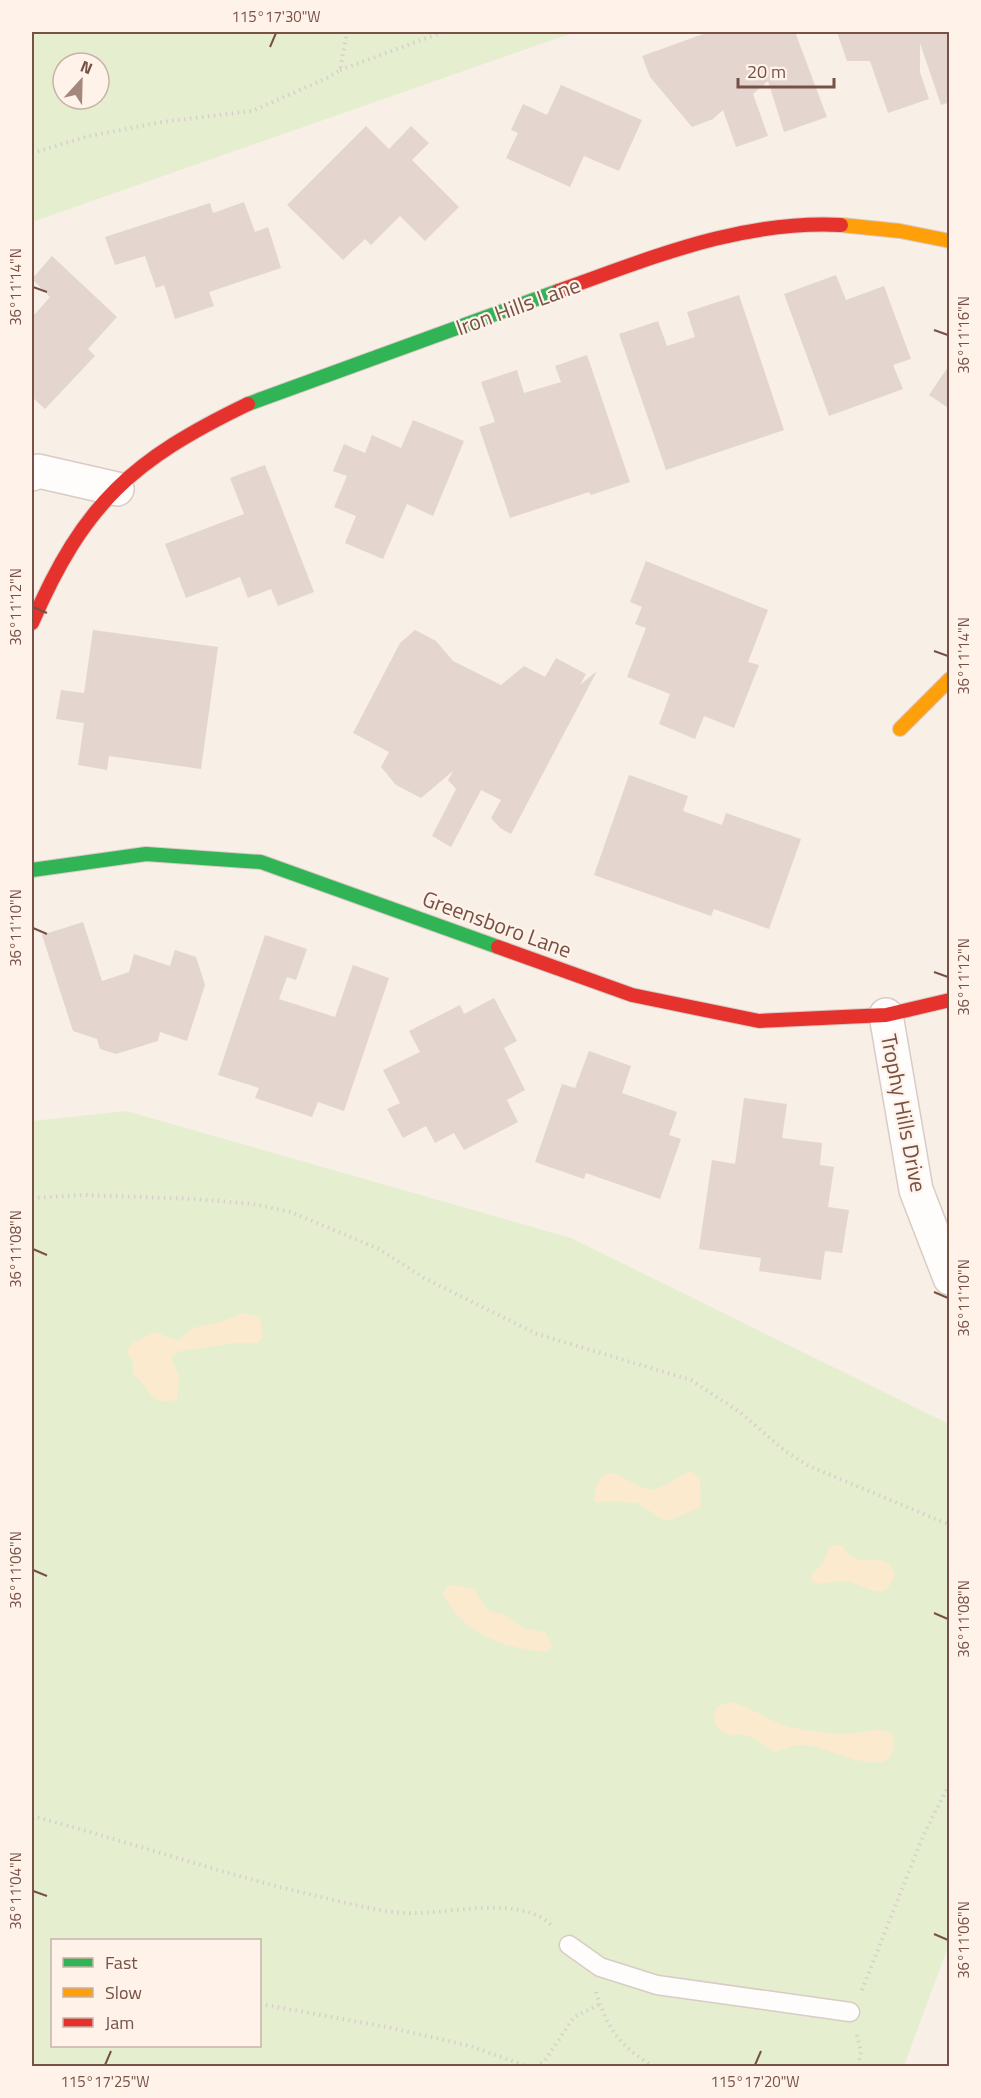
<svg xmlns="http://www.w3.org/2000/svg" width="981" height="2098" font-family="'Titillium Web',sans-serif">
  <style>
    .green { fill: #e6eed0; fill-rule: evenodd }
    .sand { fill: #fceace }
    .building { fill: #e4d5cf }
    .lines { fill: none; stroke-linecap: round; stroke-linejoin: round }
    .lane-casing { stroke: #d9cbc5; stroke-width: 21 }
    .street-casing { stroke: #d9cbc5; stroke-width: 36 }
    .fast-casing { stroke: #d8cac4; stroke-width: 16 }
    .slow-casing { stroke: #d8cac4; stroke-width: 16 }
    .jam-casing { stroke: #d8cac4; stroke-width: 16 }
    .path { stroke: #dacfcb; stroke-width: 4; stroke-dasharray: 1.5 4.5; stroke-linecap: butt }
    .lane { stroke: #fefdfb; stroke-width: 18 }
    .street { stroke: #fefdfb; stroke-width: 33 }
    .fast { stroke: #30b455; stroke-width: 14 }
    .slow { stroke: #ff9f0a; stroke-width: 14 }
    .jam { stroke: #e5322d; stroke-width: 14 }
    .ticks { fill: none; stroke: #775046; stroke-width: 2 }
    .labels { text-anchor: middle; dominant-baseline: central; stroke-width: 4.5; stroke-linejoin: round; paint-order: stroke }
    .street-label { font-size: 22px; fill: #775046; stroke: #fff3e9 }
    .neatline { fill: none; stroke: #775046; stroke-width: 2 }
    .ticks-label { font-size: 15px; text-anchor: middle; fill: #775046 }
  </style>
  <rect width="100%" height="100%" fill="#f8efe7"/>
  <path class="green" d="M32,32H575L32,222ZM63,63H99V99H63Z
    M126,1111L571,1238L949,1424V1944L904,2066H32V1121ZM52,1940H260V2046H52Z"/>
  <path class="sand" d="M243,1313L260,1317C260,1329 267,1334 258,1343H233L176,1352L171,1358L179,1377L177,1400C144,1405 156,1391 133,1375V1363L127,1352L132,1343L155,1332L178,1341L193,1328L221,1322Z
    M691,1471L700,1479L701,1507L671,1520L662,1519L638,1503L605,1501L597,1503L594,1499L596,1485L603,1475L616,1473C657,1501 654,1488 691,1471Z
    M836,1545L842,1546C862,1577 881,1544 895,1574L887,1590C873,1596 859,1582 845,1581C832,1580 825,1586 812,1582L811,1576L824,1561L829,1547Z
    M455,1585L474,1589L487,1610L506,1615L524,1629L545,1632L552,1646L547,1652C505,1649 462,1633 443,1594L447,1586Z
    M730,1702C753,1707 770,1723 794,1728C812,1732 835,1734 854,1733C872,1732 875,1726 893,1734C903,1790 827,1746 806,1745C794,1744 786,1749 775,1752C761,1744 749,1729 731,1736C717,1730 709,1722 717,1707Z"/>
  <path class="building" d="M709,32H795L827,117L784,132L768,81L753,94L768,136L736,147L723,110L713,119L692,127L650,77L642,56Z
    M837,32H950V102L941,105L920,43V72L929,99L888,113L870,61H847Z
    M561,85L642,120L619,171L584,156L570,187L506,158L518,133L511,130L523,104L547,115Z
    M366,126L389,149L411,126L429,143L412,160L459,207L425,241L400,216L371,245L365,239L343,260L287,205Z
    M244,202L255,232L268,227L281,268L209,292L214,306L175,319L164,285L156,288L145,256L115,265L105,237L210,203L213,213Z
    M52,256L117,317L88,349L95,356L45,409L32,397V311L35,314L50,297L32,279Z
    M836,275L846,300L884,286L911,359L893,365L903,389L829,416L784,294Z
    M739,295L784,430L666,470L619,334L658,321L667,346L695,337L687,312Z
    M587,355L630,482L591,495L589,492L510,518L479,427L495,422L481,382L517,370L524,393L561,382L555,366Z
    M950,364V409L929,395Z
    M413,420L464,441L433,516L407,504L383,559L345,543L356,516L334,507L347,476L333,471L344,444L365,453L372,435L401,448Z
    M265,465L314,592L278,606L271,589L248,598L240,577L186,598L165,544L244,514L230,478Z
    M646,561L768,610L748,662L759,665L734,728L704,716L695,739L659,724L670,694L627,677L646,628L635,624L642,607L630,602Z
    M93,630L218,647L201,769L109,756L107,770L78,765L84,723L56,719L61,690L84,693Z
    M415,630L436,641L453,661L501,685L524,666L545,677L556,658L586,674L580,685L597,671L511,834L500,828L491,818L501,800L481,790L451,847L432,836L456,789L448,780L453,771L421,798L396,785L381,767L389,752L353,733L400,643Z
    M629,775L688,796L683,811L722,825L726,813L801,839L769,929L714,909L711,916L594,875Z
    M83,922L102,981L129,972L134,954L170,966L175,950L196,957L205,985L187,1041L160,1032L158,1041L116,1054L100,1049L97,1039L73,1031L42,935Z
    M265,935L307,949L296,980L287,977L279,999L335,1017L353,965L389,978L344,1111L318,1102L312,1117L255,1098L259,1088L218,1075Z
    M494,998L517,1041L504,1048L525,1090L507,1100L518,1122L464,1150L454,1133L435,1143L426,1126L403,1138L387,1109L400,1103L383,1070L420,1052L409,1031L460,1005L464,1014Z
    M589,1051L631,1066L622,1093L677,1112L669,1135L681,1139L660,1199L586,1173L584,1179L535,1162L562,1084L575,1088Z
    M744,1098L787,1104L782,1138L822,1143L820,1165L834,1167L828,1207L849,1210L842,1253L825,1251L821,1280L759,1271L761,1258L699,1249L712,1160L735,1164Z"/>
  <g class="lines">
    <g class="lane-casing">
      <path id="lane" d="M569,1945L600,1967L657,1985L850,2012"/>
    </g>
    <g class="street-casing">
      <path id="street" d="M32,474L38,471L117,489
        M886,1015L916,1190L950,1278"/>
    </g>
    <g class="fast-casing">
      <path id="fast" d="M248,404L558,291
        M32,870L146,854L261,862L498,947"/>
    </g>
    <g class="slow-casing">
      <path id="slow" d="M841,225L900,231L950,241
        M900,729L950,679"/>
    </g>
    <g class="jam-casing">
      <path id="jam" d="M558,291C652,258 739,220 841,225
        M32,623C84,503 132,460 248,404
        M498,947L632,995L759,1021L886,1015L950,1000"/>
    </g>
    <path class="path" d="M340,70L443,32
      M32,153L89,136L162,122L252,111L327,78L340,70L347,32
      M32,1198L84,1195L195,1199L253,1204L291,1212L379,1249L424,1278L537,1334L691,1380L741,1413L785,1451L809,1466L950,1525
      M32,1816C124,1840 215,1872 308,1894C339,1901 371,1910 403,1913C444,1916 522,1892 553,1927
      M862,1990L923,1836L950,1783
      M596,1992C607,2028 620,2047 653,2066
      M260,2004L392,2028L470,2046L526,2066
      M857,2035L861,2052L858,2066
      M535,2066L544,2062L574,2017L600,2004"/>
    <use href="#lane" class="lane"/>
    <use href="#street" class="street"/>
    <use href="#fast" class="fast"/>
    <use href="#slow" class="slow"/>
    <use href="#jam" class="jam"/>
  </g>
  <path class="ticks" d="M270,47L276,33M33,287L47,292M934,330L948,335M33,607L47,613M934,651L948,656M33,928L47,934M934,972L948,977M33,1249L47,1255M934,1292L948,1298M33,1570L47,1576M934,1613L948,1619M33,1891L47,1896M934,1934L948,1940M105,2065L111,2051M755,2065L761,2051"/>
  <g class="labels">
    <g class="street-label">
      <text transform="translate(518 306) rotate(-20)">Iron Hills Lane</text>
      <text transform="translate(497 924) rotate(20)">Greensboro Lane</text>
      <text transform="translate(904 1113) rotate(79)">Trophy Hills Drive</text>
    </g>
  </g>
  <rect width="981" height="2098" fill="none" stroke="#fff3e9" stroke-width="66"/>
  <rect x="51" y="1939" width="210" height="108" fill="#fff3e9" stroke="#c9b2a8" stroke-width="1.5"/>
  <rect x="63" y="1958" width="30" height="9" fill="#30b455" stroke="#c9b2a8" stroke-width="1.5"/>
  <text x="105" y="1969" font-size="18" fill="#775046">Fast</text>
  <rect x="63" y="1988" width="30" height="9" fill="#ff9f0a" stroke="#c9b2a8" stroke-width="1.5"/>
  <text x="105" y="1999" font-size="18" fill="#775046">Slow</text>
  <rect x="63" y="2018" width="30" height="9" fill="#e5322d" stroke="#c9b2a8" stroke-width="1.5"/>
  <text x="105" y="2029" font-size="18" fill="#775046">Jam</text>
  <g transform="translate(81 81) rotate(22)"><circle r="28" fill="#fff3e9" stroke="#c9b2a8" stroke-width="1.5"/>
  <path d="M0-4.5L10 22L0 15L-10 22Z" fill="#a4887e"/>
  <text y="-9" font-size="16" font-weight="bold" text-anchor="middle" fill="#775046">N</text>
  </g>
  <path d="M738 78v9h96v-9" fill="none" stroke="#775046" stroke-width="3"/>
  <text x="747" y="78" font-size="18" fill="#775046" stroke="#fff3e9" stroke-width="4.5" paint-order="stroke">20 m</text>
  <rect x="33" y="33" width="915" height="2032" class="neatline"/>
  <g class="ticks-label">
    <text x="276" y="22">115°17'30"W</text>
    <text transform="translate(16 287) rotate(-90)" y="5">36°11'14"N</text>
    <text transform="translate(964 335) rotate(-90)" y="5">36°11'16"N</text>
    <text transform="translate(16 607) rotate(-90)" y="5">36°11'12"N</text>
    <text transform="translate(964 656) rotate(-90)" y="5">36°11'14"N</text>
    <text transform="translate(16 928) rotate(-90)" y="5">36°11'10"N</text>
    <text transform="translate(964 977) rotate(-90)" y="5">36°11'12"N</text>
    <text transform="translate(16 1249) rotate(-90)" y="5">36°11'08"N</text>
    <text transform="translate(964 1298) rotate(-90)" y="5">36°11'10"N</text>
    <text transform="translate(16 1570) rotate(-90)" y="5">36°11'06"N</text>
    <text transform="translate(964 1619) rotate(-90)" y="5">36°11'08"N</text>
    <text transform="translate(16 1891) rotate(-90)" y="5">36°11'04"N</text>
    <text transform="translate(964 1940) rotate(-90)" y="5">36°11'06"N</text>
    <text x="105" y="2087">115°17'25"W</text>
    <text x="755" y="2087">115°17'20"W</text>
  </g>
</svg>
